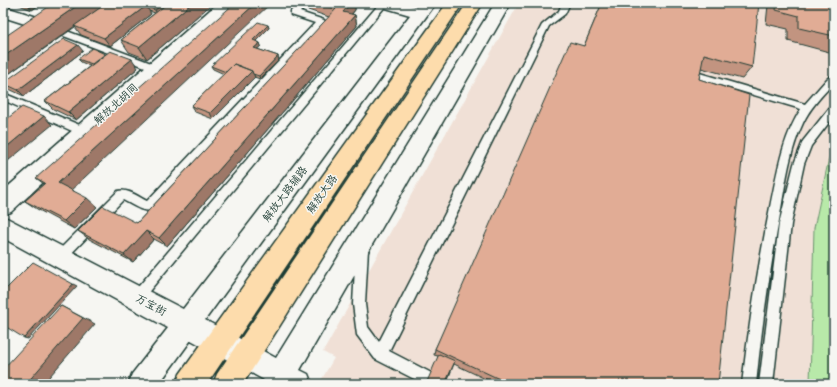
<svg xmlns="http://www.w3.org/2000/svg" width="837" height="387" font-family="'Architects Daughter','LXGW WenKai TC',sans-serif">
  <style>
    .built { fill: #f0e0d6 }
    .green { fill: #b8e9a9; stroke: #6c936e }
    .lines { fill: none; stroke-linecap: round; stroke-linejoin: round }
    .lane-casing { stroke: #1f3d34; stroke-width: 3 }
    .street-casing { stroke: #1f3d34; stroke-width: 3 }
    .secondary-casing { stroke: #1f3d34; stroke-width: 3 }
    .primary-casing { stroke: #1f3d34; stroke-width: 3 }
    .lane { fill: #f6f6f2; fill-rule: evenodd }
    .street { fill: #f6f6f2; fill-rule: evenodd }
    .secondary { fill: #f6f6f2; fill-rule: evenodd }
    .primary { fill: #fddcac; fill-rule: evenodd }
    .wall { fill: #c29480; stroke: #1f3d34 }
    .shaded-wall { fill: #9e7868; stroke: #1f3d34 }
    .building { fill: #e1ac95; stroke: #1f3d34 }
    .labels { text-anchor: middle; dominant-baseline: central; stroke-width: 3; stroke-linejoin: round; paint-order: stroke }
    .street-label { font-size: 11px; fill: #1f3d34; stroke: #f6f6f2 }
  </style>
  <rect width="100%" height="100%" fill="#f6f6f2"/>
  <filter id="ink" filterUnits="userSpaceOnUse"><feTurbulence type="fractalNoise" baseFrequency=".025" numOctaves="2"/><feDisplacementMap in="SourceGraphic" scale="8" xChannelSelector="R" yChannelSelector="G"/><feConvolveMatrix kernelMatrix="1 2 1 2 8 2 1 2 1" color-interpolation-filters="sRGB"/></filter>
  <g filter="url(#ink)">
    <path class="built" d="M519,3H834V144L829,158L814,228L810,384H319L334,358L323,352Z"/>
    <path class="green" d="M834,144V384H810L814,228L829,158Z"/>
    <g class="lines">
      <g class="lane-casing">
        <path id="lane" d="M299,3H308L300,12L324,20L325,22L324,24L152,210C143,213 131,204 123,200L64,261L60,262L56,261L54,257L56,253L118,191C127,188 139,197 147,201L315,23L291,15V11Z
          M380,3H388L141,301L137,303L133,301L131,297L133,293Z
          M562,3H570L565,14L549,26L389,351L443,379L445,384H424L375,359L357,335L353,304L356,249L358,245L362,244L366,245L368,249L365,304L368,327L379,342L542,25L559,11Z
          M51,25L159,66L161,68L156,71L153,70L48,30L47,28Z
          M696,72L805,104L827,79L834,74V83C822,95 810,108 803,123C790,150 786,180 781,209C770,267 762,325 756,384H742C749,325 758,266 770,207C777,174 782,138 801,109L693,77L691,75Z
          M3,93L89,129L90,132L89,135H81L3,100Z
          M834,105V116L811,146L804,164L791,224L773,384H759L779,224L794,164L803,141L831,106Z"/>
      </g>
      <g class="street-casing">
        <path id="street" d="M218,3H236L11,212L3,215V191Z
          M3,6L37,17L39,21L37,25L31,26L3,17Z"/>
      </g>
      <g class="secondary-casing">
        <path id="secondary" d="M377,3H403L417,7L420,3H436L205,320L276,358L495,3H511L300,370L308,374L312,384H262L264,380L191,340L159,384H128L132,374L168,328L3,238V216L183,309L410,15L379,6Z"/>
      </g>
      <g class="primary-casing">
        <path id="primary" d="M447,3H463L207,384H176L180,374Z
          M467,3H483L243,384H213L217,374Z"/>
      </g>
      <use href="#lane" class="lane"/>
      <use href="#street" class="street"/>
      <use href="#secondary" class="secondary"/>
      <use href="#primary" class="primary"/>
    </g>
    <path class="wall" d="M14,3H42L32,10Z
      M54,3H213L147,59L129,52L121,40L155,13L149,11L151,14L110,46L81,35L75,27L3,78Z
      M307,3H355V10L352,14L355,15L357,26L167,246L154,239L133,262L89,239L78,231L137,223L329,17L308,10Z
      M602,3L752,67L742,79L701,68L699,79L718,384H496L454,364L446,384L438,356L434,355L435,349L584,46Z
      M761,3H834V46L829,52L788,41V29L766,24L768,5Z
      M268,25L269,28L256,41L260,43L261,46L257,49L278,56L279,60L260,79L254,77L213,119L195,112L191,106L224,74L213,69L211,66Z
      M83,51L24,96L9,89L3,83Z
      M78,59L138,68L76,120L53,109L45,101L90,66L81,62Z
      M36,178L71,190L97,207L74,229L37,209L25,201L44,184Z"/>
    <path class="shaded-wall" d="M35,3H42L32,10L29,6Z
      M81,3H107L3,78V57Z
      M164,3H170L157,14L155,10Z
      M192,3H213L147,59L139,47Z
      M256,3H271L69,192L58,183Z
      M351,3H355V10L345,22L343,12Z
      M146,6L151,14L110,46L104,38Z
      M355,15L357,26L167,246L159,238Z
      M268,25L269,28L254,43L253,40Z
      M260,43L261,46L255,51L254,48Z
      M78,45L83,51L24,96L18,90Z
      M278,56L279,60L260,79L259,76Z
      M132,59L138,68L76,120L68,112Z
      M252,71L255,77L213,119L210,113Z
      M44,116L52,125L3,165V150Z
      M87,198L97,207L74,229L64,221Z
      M146,231L154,239L133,262L124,255Z
      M73,284L77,286L28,339L24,338Z
      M61,306L95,324L43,384H26Z"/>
    <path class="building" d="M20,3H35L29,6Z
      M54,3H81L3,57V38Z
      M107,3H138L146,6L104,38L74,26Z
      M138,3H164L155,10L147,7L146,6Z
      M168,3H192L139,47L121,40Z
      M235,3H256L58,183L87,198L64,221L25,201L45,183L36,178Z
      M316,3H351L343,12L355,15L159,238L146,231L124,255L78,231L103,206L137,223L336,9Z
      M602,3H759L752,67L704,54L699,79L749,95L718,384H510L435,349L570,42L584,46Z
      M777,3H834V36L799,28V16L776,10Z
      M258,22L268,25L253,40L260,43L254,48L278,56L259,76L253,74L252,71L234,64L226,72L211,66Z
      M64,39L78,45L18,90L3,83Z
      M92,48L105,54L92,64L78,59Z
      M110,51L132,59L68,112L45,101Z
      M234,64L252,71L210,113L191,106Z
      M22,107L44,116L3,150V122Z
      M33,262L73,284L24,338L3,325V292Z
      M61,306L83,318L26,384H3V369Z
      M439,354L455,361L445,384H426Z"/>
  </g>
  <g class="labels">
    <g class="street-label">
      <text transform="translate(116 104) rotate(-42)">解放北胡同</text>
      <text transform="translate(285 194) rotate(-53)">解放大路辅路</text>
      <text transform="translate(322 194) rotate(-55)">解放大路</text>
      <text transform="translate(151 305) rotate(28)">万宝街</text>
    </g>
  </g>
  <rect width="837" height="387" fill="none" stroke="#f6f6f2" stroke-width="16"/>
  <rect x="8" y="8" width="821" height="371" fill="none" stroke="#1f3d34" stroke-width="1.5" filter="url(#ink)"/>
</svg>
